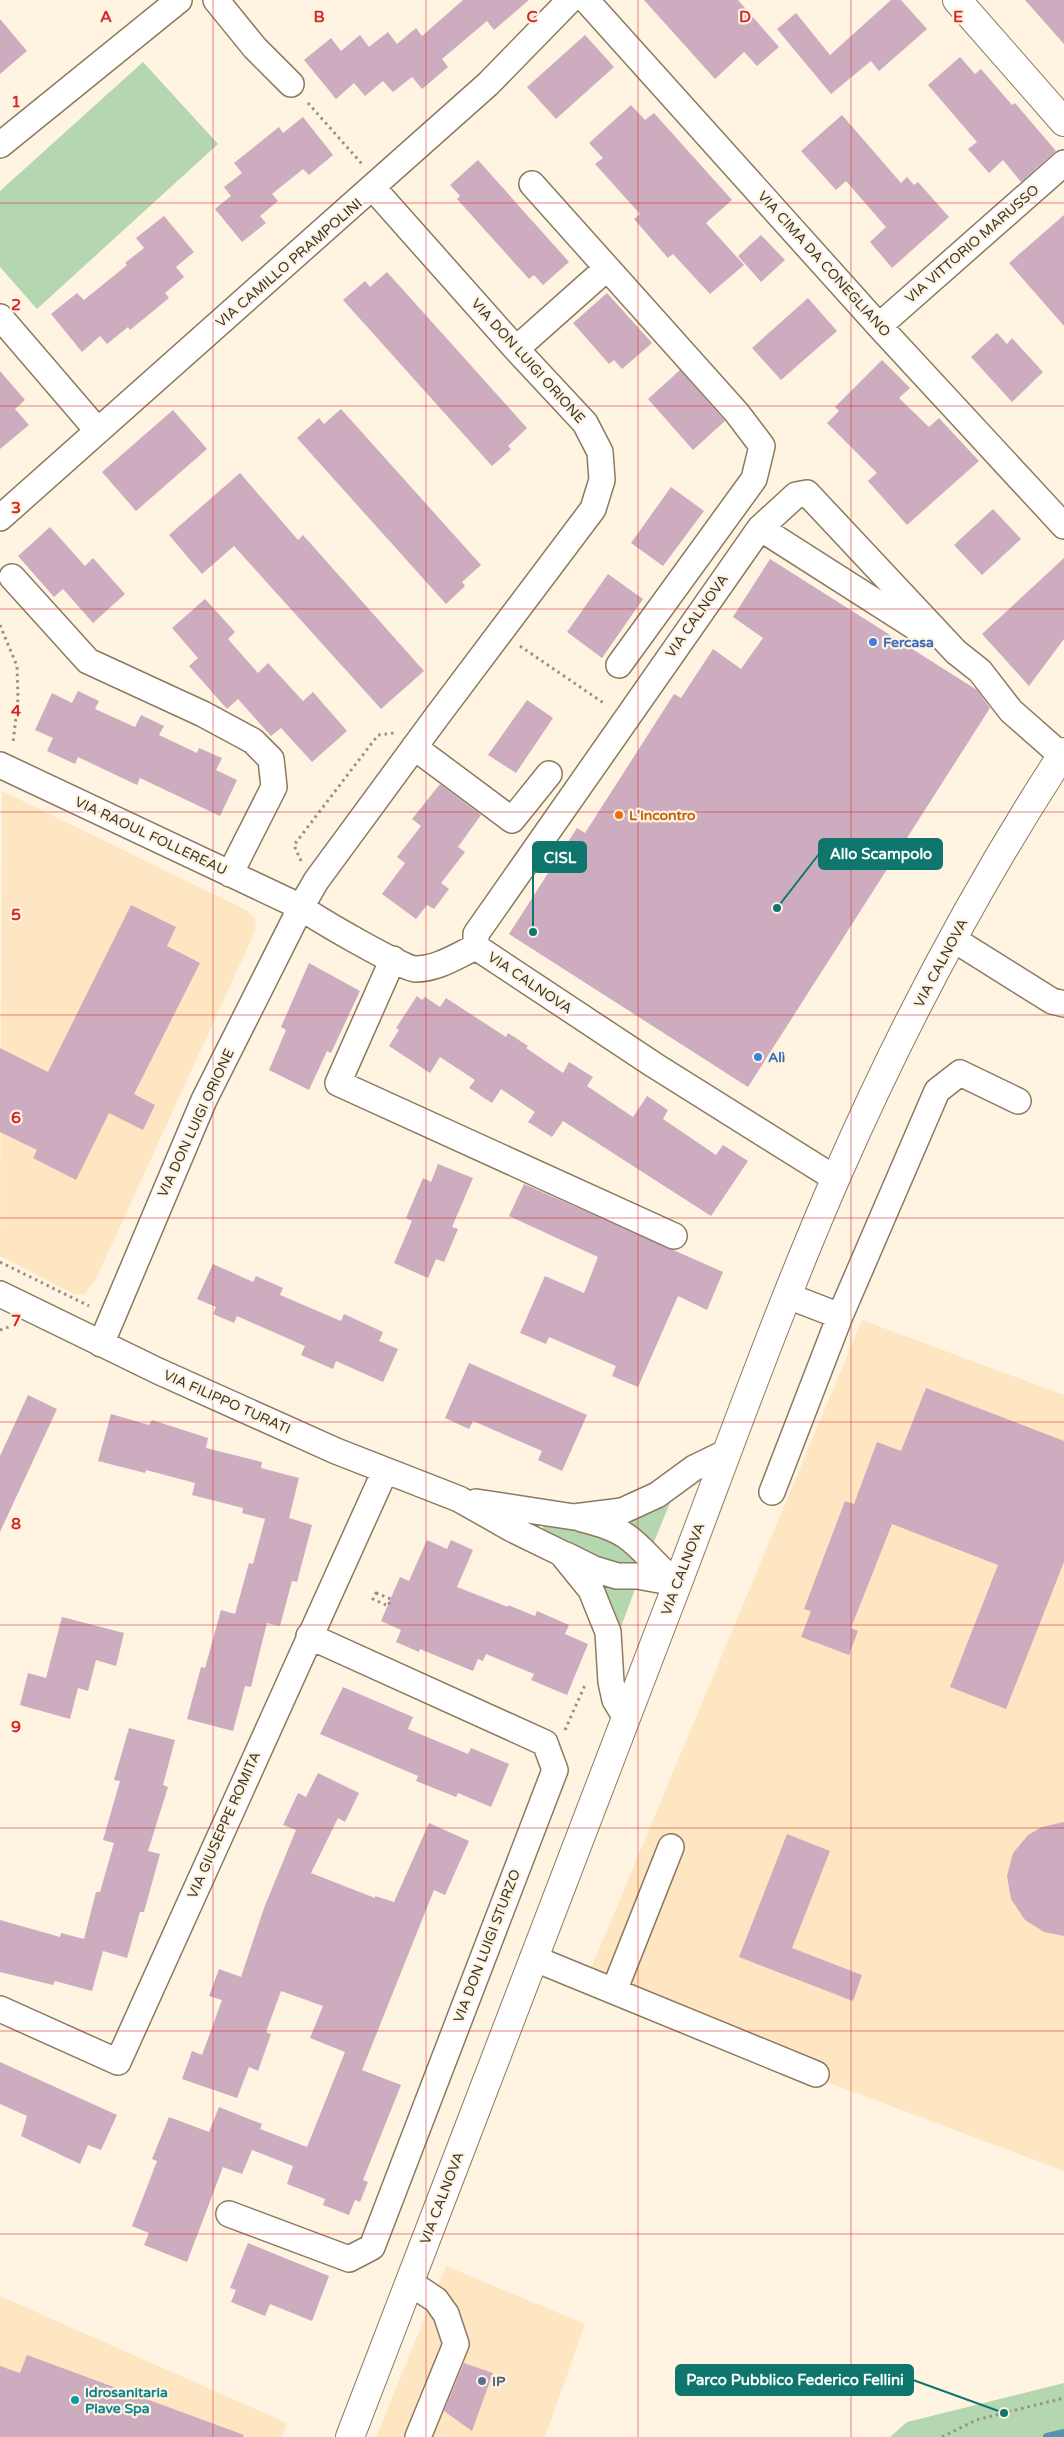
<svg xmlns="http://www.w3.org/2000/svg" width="1064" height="2437" font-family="'Varela Round',sans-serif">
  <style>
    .built { fill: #fee6c2 }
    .green { fill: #b4d7af }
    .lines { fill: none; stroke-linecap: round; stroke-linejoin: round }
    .stream { stroke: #5793aa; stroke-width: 8 }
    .building { fill: #ccacbe }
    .minor-casing { stroke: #8c7a60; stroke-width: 28 }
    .major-casing { stroke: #8c7a60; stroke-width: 30 }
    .path { stroke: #999081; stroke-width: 3; stroke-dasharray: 2.5 4; stroke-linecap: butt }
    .minor { stroke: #fff; stroke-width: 25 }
    .major { stroke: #fff; stroke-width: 28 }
    .grid { fill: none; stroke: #d62828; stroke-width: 1; stroke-opacity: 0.55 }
    .shop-dot { fill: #3f7fe0; stroke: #fff3e1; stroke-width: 2 }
    .food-dot { fill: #e8710a; stroke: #fff3e1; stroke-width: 2 }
    .service-dot { fill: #5c6f8a; stroke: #fff3e1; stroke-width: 2 }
    .culture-dot { fill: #0f9aa8; stroke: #fff3e1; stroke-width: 2 }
    .labels { text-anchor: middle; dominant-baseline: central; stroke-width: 4.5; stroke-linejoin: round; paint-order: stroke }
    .street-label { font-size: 14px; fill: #3e372b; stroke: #fff3e1 }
    .shop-label { font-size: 14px; font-weight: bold; fill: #366cbe; stroke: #fff3e1; text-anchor: start }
    .food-label { font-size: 14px; font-weight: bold; fill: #c56008; stroke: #fff3e1; text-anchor: start }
    .service-label { font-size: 14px; font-weight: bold; fill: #4e5e75; stroke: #fff3e1; text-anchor: start }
    .culture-label { font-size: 14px; font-weight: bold; fill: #0d838f; stroke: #fff3e1; text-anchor: start }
    .grid-label { font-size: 16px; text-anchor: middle; font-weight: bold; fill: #d62828; stroke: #fff3e1; stroke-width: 4.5; stroke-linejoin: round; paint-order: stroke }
    .leader { fill: none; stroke: #0f766e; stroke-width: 2 }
    .callout-dot { fill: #0f766e; stroke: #fff3e1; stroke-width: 2 }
    .callout { fill: #0f766e; stroke: #0f766e; stroke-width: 2 }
    .callout-label { font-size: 15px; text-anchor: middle; font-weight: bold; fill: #fff }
  </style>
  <rect width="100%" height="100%" fill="#fff3e1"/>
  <path class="built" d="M2,791L244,909L255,917L256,928L252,938L96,1279L85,1294L76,1295L0,1256Z
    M862,1320L1064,1395V2171L582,1990Z
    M446,2266L585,2324L545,2437H376Z
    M0,2296L287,2423L282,2437H0Z"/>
  <path class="green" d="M143,62L218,144L37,309L0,267V191Z
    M674,1493L652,1547L620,1521Z
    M544,1525L603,1534L644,1565L623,1568L596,1559L542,1530Z
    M593,1576L637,1584L619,1632Z
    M1064,2383V2437H890L907,2422Z"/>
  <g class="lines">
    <path class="stream" d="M1047,2437L1064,2433"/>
  </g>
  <path class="building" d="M463,0H529L494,30L487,21L442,59L448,67L422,89L412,77L393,92L383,81L365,96L354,83L336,99L304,60L331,38L341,51L360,35L369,47L388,32L397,44L416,28L422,36Z
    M644,0H738L779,47L757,66L744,52L715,79Z
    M891,0H901L927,29L879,71L871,61L831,94L777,29L796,13L830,55Z
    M1025,0H1064V44Z
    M0,19L27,51L0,74Z
    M585,35L614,67L556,119L527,87Z
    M960,57L975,74L981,69L1012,105L1015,103L1056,151L1021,182L1003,160L989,173L968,149L977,142L928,85Z
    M631,105L645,120L654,113L732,200L706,223L744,265L710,294L673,254L668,258L634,219L640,214L595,164L603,158L589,143Z
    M842,115L901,183L907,177L914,185L918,182L949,217L892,268L870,242L886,227L846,181L836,190L801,151Z
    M303,117L333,155L309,175L303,169L272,194L278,201L260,216L266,223L242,242L215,209L231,196L224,187L242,173L234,163L279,127L283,133Z
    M478,160L569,262L543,285L534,275L529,279L457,199L460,196L450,185Z
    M1064,215V326L1009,263Z
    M164,216L194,252L176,267L184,277L165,293L169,298L130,330L128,327L107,344L100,336L82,352L51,314L77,293L84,300L127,265L125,263L144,248L136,238Z
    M761,235L785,260L761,282L738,256Z
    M387,272L527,428L508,446L511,449L492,466L343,300L365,281L370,287Z
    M607,293L652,343L622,369L614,360L609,364L573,323Z
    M808,298L837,331L781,380L752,348Z
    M997,333L1007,344L1012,338L1043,372L1012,402L971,357Z
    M882,360L910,388L899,398L929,427L939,418L979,461L907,525L868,481L877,473L827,423L839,411L835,407Z
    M680,370L725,421L693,450L648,399Z
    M0,371L25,400L15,409L29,425L0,449Z
    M341,409L481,565L462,582L465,586L446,604L297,438L319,418L324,424Z
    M173,410L207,449L136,511L102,472Z
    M240,473L298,540L303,535L424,671L381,709L234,546L202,574L169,535Z
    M671,487L704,511L663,566L631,543Z
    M993,509L1021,539L982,575L954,545Z
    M50,527L85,566L93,558L125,594L93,623L63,589L54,597L18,556Z
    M1064,558V639L1029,686L982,634Z
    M770,559L977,690L990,708L748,1087L509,934L577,828L585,833L674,694L681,698L713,649L741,669L763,638L733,617Z
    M608,574L643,599L602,658L567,632Z
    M205,599L235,632L228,639L258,673L268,663L303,701L313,692L347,731L312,762L281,728L271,736L238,699L227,709L189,666L198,658L172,628Z
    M78,691L99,701L95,709L135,727L141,715L164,726L159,735L197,753L199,748L222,758L216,770L237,780L220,816L140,778L137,785L78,757L75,764L47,751L53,738L35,730L52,693L72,703Z
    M527,700L553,718L516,773L488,755Z
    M440,784L481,815L458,847L465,852L441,883L449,889L434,909L427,905L416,919L382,894L405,863L397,857L421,826L412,819Z
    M131,905L176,927L167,946L200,963L134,1094L155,1105L143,1130L109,1113L76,1180L33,1158L37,1150L0,1132V1048L48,1072Z
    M309,963L360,991L331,1053L327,1051L309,1090L269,1070L286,1030L281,1027Z
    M417,996L422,1000L425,997L440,1007L446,998L506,1037L508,1033L528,1046L526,1048L563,1073L569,1062L593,1077L587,1086L633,1117L647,1096L668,1110L663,1119L716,1155L723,1145L748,1161L711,1216L563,1121L552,1137L528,1122L535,1112L501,1089L492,1103L469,1088L475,1080L440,1057L430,1073L389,1046L399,1030L396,1028Z
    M438,1164L473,1178L452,1227L458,1229L444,1262L436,1259L428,1278L394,1263L412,1221L406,1218L423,1178L431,1182Z
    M524,1184L723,1272L707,1310L678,1296L638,1387L612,1376L616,1366L549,1337L546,1344L520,1333L545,1276L584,1293L598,1257L509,1216Z
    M213,1264L253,1282L256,1276L283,1288L280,1295L341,1321L344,1314L383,1332L379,1341L398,1349L383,1382L336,1361L333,1369L301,1355L305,1346L237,1316L234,1323L213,1314L216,1307L197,1299Z
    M469,1363L587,1415L562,1471L538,1460L542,1451L473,1421L469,1429L445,1418Z
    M926,1388L1064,1441V1562L1006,1709L950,1687L998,1565L892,1524L851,1628L858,1631L849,1655L801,1637L811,1611L804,1609L845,1501L854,1504L877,1442L901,1451Z
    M28,1395L57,1409L0,1532V1456Z
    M111,1414L149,1425L152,1420L208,1438L206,1448L262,1462L261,1468L299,1478L289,1518L312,1525L297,1582L292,1581L280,1626L267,1623L251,1687L245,1686L233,1731L187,1719L201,1667L205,1668L221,1610L235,1614L249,1563L253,1564L265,1519L242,1513L243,1508L192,1495L195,1483L146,1470L145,1473L98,1461Z
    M427,1540L447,1549L451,1540L473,1550L457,1587L508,1607V1605L535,1616L537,1611L569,1625L565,1634L588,1644L567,1695L531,1680L534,1674L486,1654L483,1661L478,1659L473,1671L420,1649L419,1652L396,1642L401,1630L381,1621L400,1577L409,1581Z
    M62,1617L124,1633L116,1666L96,1660L88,1691L78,1688L70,1719L20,1705L28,1673L46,1678Z
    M343,1687L413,1717L408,1729L468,1754L471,1748L509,1764L491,1807L458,1793L456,1797L416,1781L418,1776L320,1734Z
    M129,1728L175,1740L163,1785L168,1787L148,1851L160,1854L144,1912H140L127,1958L103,1951L92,1991L55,1981L53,1985L0,1972V1920L60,1937L61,1933L84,1939L96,1892H100L114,1843L103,1840L120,1781L114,1780Z
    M318,1773L359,1793L345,1822L338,1818L311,1873L375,1898V1896L394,1902L429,1823L469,1841L445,1895L434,1890L362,2070L401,2085L363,2180L368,2182L360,2202L355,2200L349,2215L323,2205L325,2199L287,2184L293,2166L252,2150L242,2174L223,2167L187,2262L144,2245L149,2233L132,2226L157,2161L152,2159L169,2117L209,2132L219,2107L262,2124L260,2129L307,2147L345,2052L310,2038L323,2006L281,1991L266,2032L271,2034L258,2071L249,2067L237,2098L182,2079L192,2051L202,2055L222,2000L209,1996L219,1969L241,1977L264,1908L296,1830L283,1825L298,1793L306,1797Z
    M1064,1822V1936L1044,1932L1025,1920L1011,1899L1007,1876L1013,1853L1028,1835L1042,1827Z
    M787,1834L830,1851L792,1948L862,1975L853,2001L739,1957Z
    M0,2062L117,2115L101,2150L88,2145L80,2164L21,2136L27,2116L0,2104Z
    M248,2243L329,2276L312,2321L270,2304L265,2316L231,2302L236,2290L230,2288Z
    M27,2355L244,2435L243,2437H0V2366L20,2373Z
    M464,2363L493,2373L472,2431L444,2411Z"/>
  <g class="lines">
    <g class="minor-casing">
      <path id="minor" d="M216,0L255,48L291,84
        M586,0L879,326L1064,526
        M0,145L179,0
        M532,184L737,413L762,446L754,479L619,665
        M0,317L98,431
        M879,326L1064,163
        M516,349L606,269
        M0,518L488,84L570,0
        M760,528L926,634
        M12,577L88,661L203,714L253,741L271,759L274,787L230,874
        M414,747L512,820L549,774
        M0,765L301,907C315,918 403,969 415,969C438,969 456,956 476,947
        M953,939L1052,1001L1064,1004
        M393,959L338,1083L674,1236
        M836,1179L654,1065L476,947V934L760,528L796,495L807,493L956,652L980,671L1011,711L1061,755
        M0,1294L158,1371L336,1451L459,1499L512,1529L561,1553L591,1590L608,1632L611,1682L615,1700L626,1718
        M840,1316L937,1091L960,1073L1018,1101
        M101,1344L204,1100L301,907L316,881L435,719L593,509L602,480L600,452L585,423L516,349L373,188
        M772,1492L840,1316L788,1296
        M476,1502L574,1517L622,1511L657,1495L694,1468L727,1452
        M582,1519C597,1523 613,1527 626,1536C645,1549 658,1570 678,1583
        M566,1555L594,1569L617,1576H637L676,1583
        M533,1958L816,2074
        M614,1991L671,1847
        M0,2009L118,2062L385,1471
        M229,2214L349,2259L372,2247L555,1770L545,1743L309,1636
        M409,2282L436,2300L446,2314L456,2344L418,2437"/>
    </g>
    <g class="major-casing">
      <path id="major" d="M957,0L1064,122
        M350,2437C459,2153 569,1869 677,1585C729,1448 779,1308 838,1173C902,1027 977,885 1064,752"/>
    </g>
    <path class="path" d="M308,103L362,164
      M0,625L17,666L18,699L13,743
      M520,646L605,704
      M301,861L294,845L378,735L394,733
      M0,1262L89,1306
      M0,1330L9,1327
      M376,1593L391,1599L388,1606L373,1599Z
      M565,1730L585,1685
      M942,2437L976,2420L1064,2398"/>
    <use href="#minor" class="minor"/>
    <use href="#major" class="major"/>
  </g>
  <path class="grid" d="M213,0V2437M426,0V2437M638,0V2437M851,0V2437M0,203H1064M0,406H1064M0,609H1064M0,812H1064M0,1015H1064M0,1218H1064M0,1422H1064M0,1625H1064M0,1828H1064M0,2031H1064M0,2234H1064"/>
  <g class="shop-dot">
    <circle cx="873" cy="642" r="5"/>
    <circle cx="758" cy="1057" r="5"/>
  </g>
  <circle class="food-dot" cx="619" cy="815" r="5"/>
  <circle class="service-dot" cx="482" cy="2381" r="5"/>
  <circle class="culture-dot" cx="75" cy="2400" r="5"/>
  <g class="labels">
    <g class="street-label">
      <text transform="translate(972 244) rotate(-41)">VIA VITTORIO MARUSSO</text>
      <text transform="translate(289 263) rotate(-41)">VIA CAMILLO PRAMPOLINI</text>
      <text transform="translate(824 264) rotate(48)">VIA CIMA DA CONEGLIANO</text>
      <text transform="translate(528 361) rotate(48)">VIA DON LUIGI ORIONE</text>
      <text transform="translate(697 616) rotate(-55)">VIA CALNOVA</text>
      <text transform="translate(151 836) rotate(25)">VIA RAOUL FOLLEREAU</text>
      <text transform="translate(941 963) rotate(-62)">VIA CALNOVA</text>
      <text transform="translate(530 983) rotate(34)">VIA CALNOVA</text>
      <text transform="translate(196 1123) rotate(-65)">VIA DON LUIGI ORIONE</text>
      <text transform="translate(227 1402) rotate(24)">VIA FILIPPO TURATI</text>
      <text transform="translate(683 1569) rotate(-69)">VIA CALNOVA</text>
      <text transform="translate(224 1825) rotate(-66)">VIA GIUSEPPE ROMITA</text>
      <text transform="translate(487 1946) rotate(-69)">VIA DON LUIGI STURZO</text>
      <text transform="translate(442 2198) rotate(-69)">VIA CALNOVA</text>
    </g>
    <g class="shop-label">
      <text x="883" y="642">Fercasa</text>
      <text x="768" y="1057">Alì</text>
    </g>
    <g class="food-label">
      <text x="629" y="815">L'incontro</text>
    </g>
    <g class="service-label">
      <text x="492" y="2381">IP</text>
    </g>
    <g class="culture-label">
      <text x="85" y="2392">Idrosanitaria<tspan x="85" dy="16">Piave Spa</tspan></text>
    </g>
  </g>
  <g class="grid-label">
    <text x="106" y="22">A</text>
    <text x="319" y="22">B</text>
    <text x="532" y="22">C</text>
    <text x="745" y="22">D</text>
    <text x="958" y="22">E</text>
    <text x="16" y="107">1</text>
    <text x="16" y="310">2</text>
    <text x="16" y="513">3</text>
    <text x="16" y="716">4</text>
    <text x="16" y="920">5</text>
    <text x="16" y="1123">6</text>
    <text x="16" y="1326">7</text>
    <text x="16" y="1529">8</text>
    <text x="16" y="1732">9</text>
  </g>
  <path class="leader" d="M777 908L819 854M533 932L533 857M1004 2413L913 2380"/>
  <g class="callout-dot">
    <circle cx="777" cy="908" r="5"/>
    <circle cx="533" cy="932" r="5"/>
    <circle cx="1004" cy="2413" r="5"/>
  </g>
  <g class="callout">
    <rect x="819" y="839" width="123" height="30" rx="5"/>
    <rect x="533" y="842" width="53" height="30" rx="5"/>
    <rect x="676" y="2365" width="237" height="30" rx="5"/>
  </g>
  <g class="callout-label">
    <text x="881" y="859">Allo Scampolo</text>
    <text x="560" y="863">CISL</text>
    <text x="795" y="2385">Parco Pubblico Federico Fellini</text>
  </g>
</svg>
